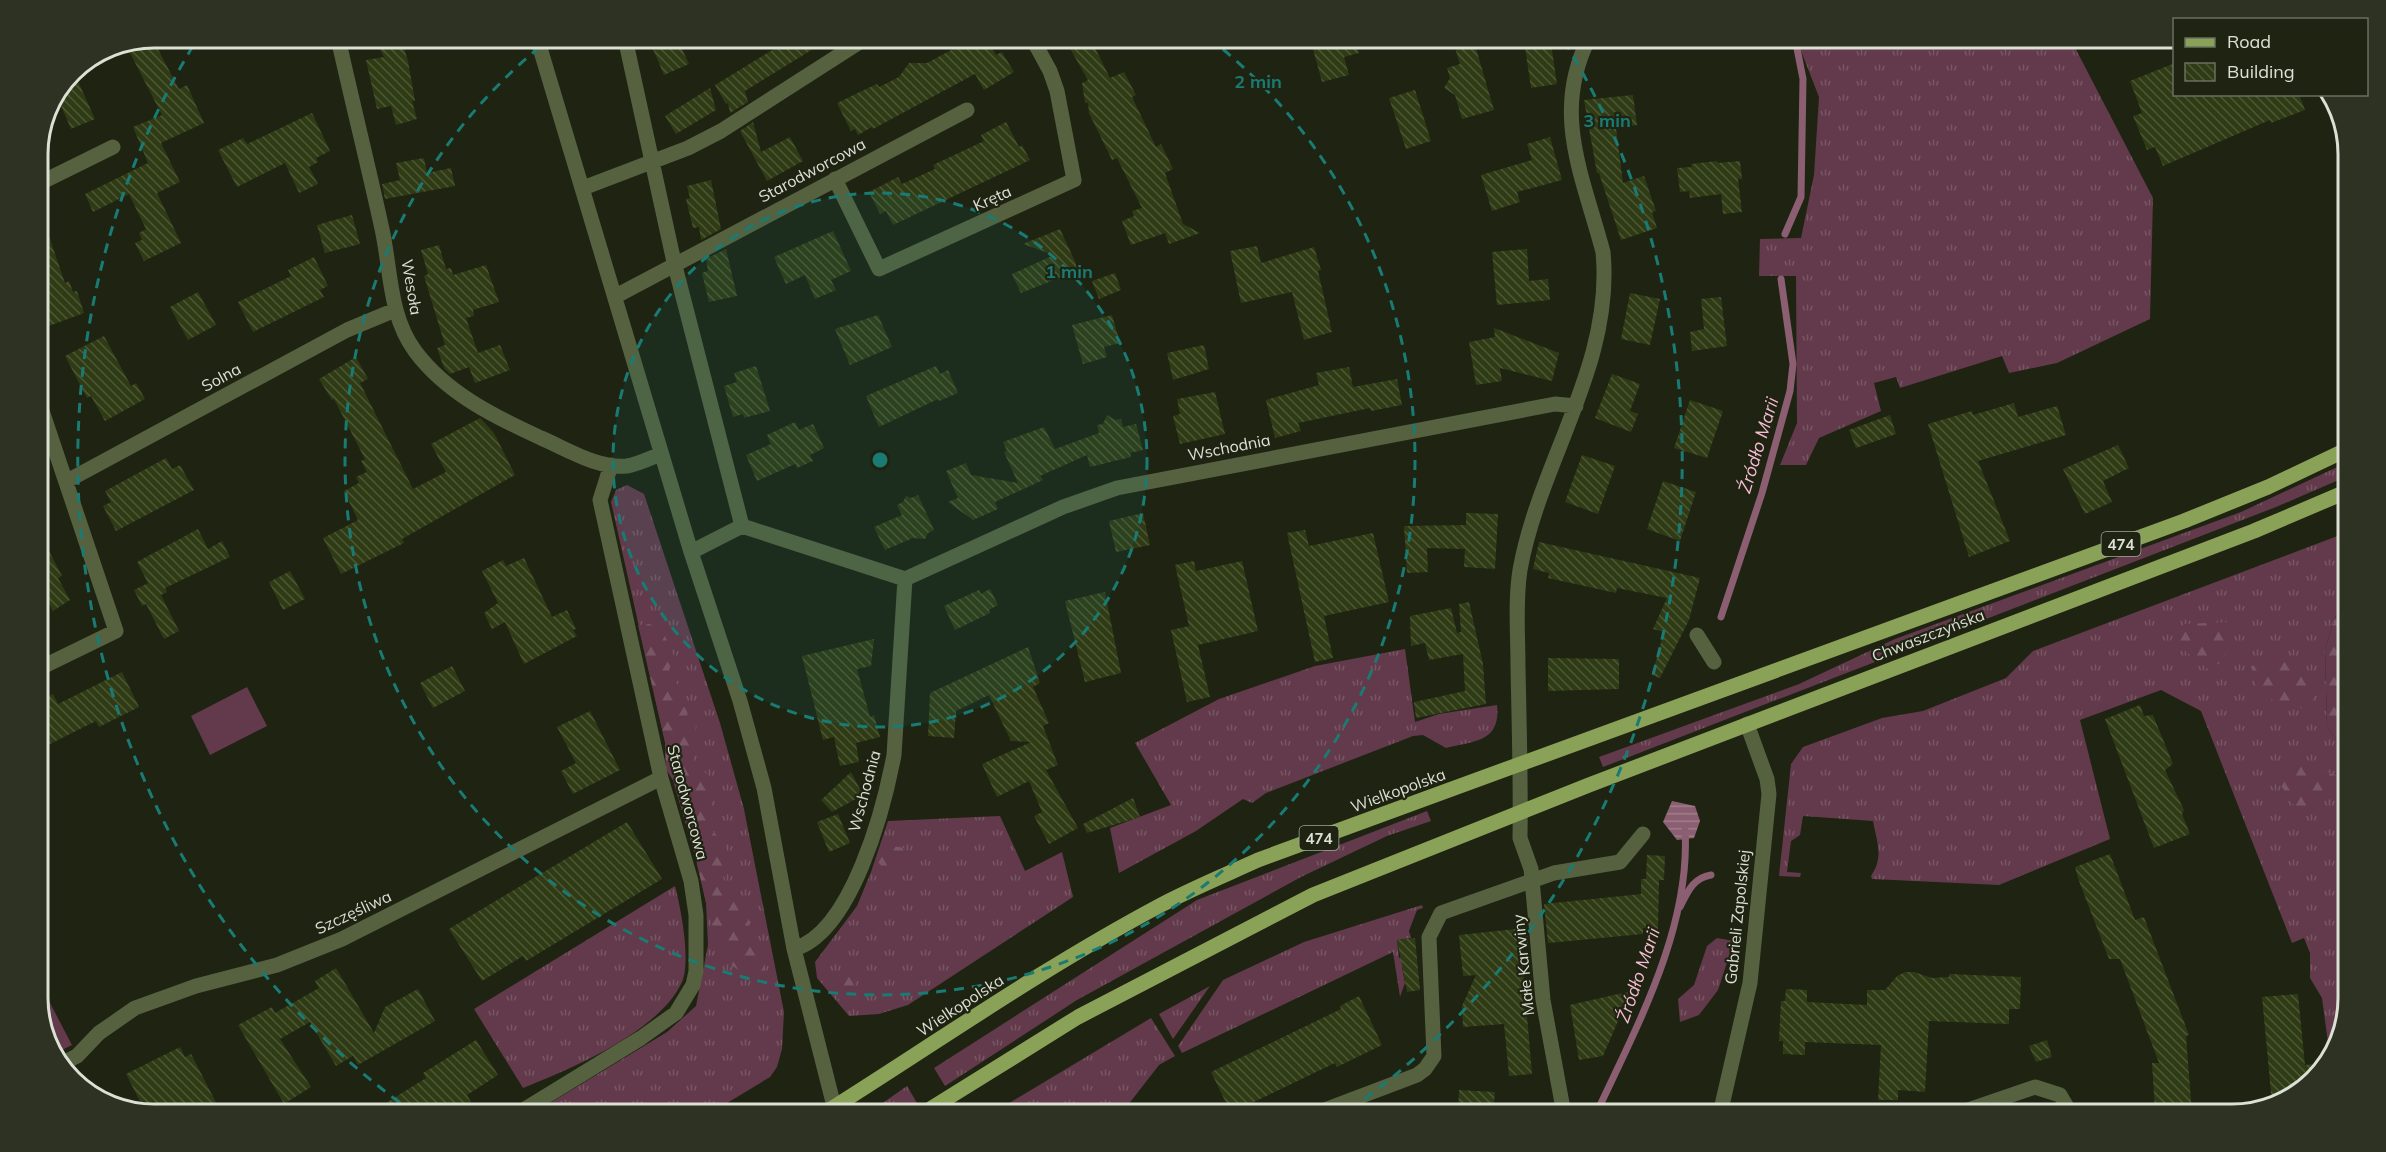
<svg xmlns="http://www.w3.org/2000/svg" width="2386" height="1152" font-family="Mulish,sans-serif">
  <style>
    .grass { fill: url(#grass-tufts) }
    .forest { fill: url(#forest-firs) }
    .green { fill: #623a4b }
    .water { fill: url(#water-rules) }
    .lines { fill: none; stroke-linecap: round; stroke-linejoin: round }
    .stream { stroke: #8b5f71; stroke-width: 7 }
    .building { fill: url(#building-back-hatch) }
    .minor { stroke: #55613f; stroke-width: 15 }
    .major { stroke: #8aa258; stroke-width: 15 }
    .ring { fill: none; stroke: #197b73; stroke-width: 3; stroke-dasharray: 10 8 }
    .labels { text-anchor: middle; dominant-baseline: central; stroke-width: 4.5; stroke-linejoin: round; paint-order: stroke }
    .shield { fill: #1e2312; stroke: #a3a79a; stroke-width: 1.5 }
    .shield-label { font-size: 15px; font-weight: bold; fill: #dce0d5 }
    .street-label { font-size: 16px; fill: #dce0d5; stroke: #1e2312 }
    .water-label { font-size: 18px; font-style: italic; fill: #f6bbd2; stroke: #1e2312 }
    .rim { fill: none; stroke: #dce0d5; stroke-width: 3 }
    .centre { fill: #197b73; stroke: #1e2312; stroke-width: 3 }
    .ring-label { font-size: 18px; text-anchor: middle; font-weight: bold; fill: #197b73; stroke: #1e2312; stroke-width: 4.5; stroke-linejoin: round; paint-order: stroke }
  </style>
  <defs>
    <pattern id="grass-tufts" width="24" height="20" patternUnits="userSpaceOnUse" patternTransform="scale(1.5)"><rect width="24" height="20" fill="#623a4b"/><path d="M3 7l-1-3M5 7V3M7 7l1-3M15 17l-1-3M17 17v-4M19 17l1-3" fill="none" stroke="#785664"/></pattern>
    <pattern id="forest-firs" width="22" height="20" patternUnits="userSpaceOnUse" patternTransform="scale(1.5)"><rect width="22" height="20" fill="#623a4b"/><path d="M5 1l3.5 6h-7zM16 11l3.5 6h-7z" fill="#785664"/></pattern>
    <pattern id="water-rules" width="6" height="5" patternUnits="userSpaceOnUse" patternTransform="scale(1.5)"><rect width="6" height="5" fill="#8b5f71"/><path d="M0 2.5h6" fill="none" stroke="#a07d8b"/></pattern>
    <pattern id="building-back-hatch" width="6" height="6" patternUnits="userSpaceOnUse" patternTransform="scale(1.5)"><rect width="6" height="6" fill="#2f3b14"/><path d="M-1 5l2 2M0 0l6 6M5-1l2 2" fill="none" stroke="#4d5735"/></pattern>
  </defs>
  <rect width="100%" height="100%" fill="#1e2312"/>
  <path class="grass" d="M1796,38H2070L2153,198L2150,319L2057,363L2009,373L2002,356L1900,388L1896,377L1874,383L1881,411L1819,438L1806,465H1780L1797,423L1796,276H1759L1760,239L1801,238L1814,175L1819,97Z
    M2348,462V476L2276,507L1603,767L1599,757L1799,684L1895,639L2241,512Z
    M627,485L644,494L720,723L744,809L784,1012L782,1049L777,1067L770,1077L709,1114H532L667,1032L696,1006L708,945L706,903L695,855L673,780L666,769L665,742L611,502L616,490Z
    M2348,532V580L2325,648L2327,727L2348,755V998L2337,1049L2330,1058L2322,998L2310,978V953L2304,938L2292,943L2201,711L2161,690L2080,720L2110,839L1999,885L1872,879L1871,876C1884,857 1877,843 1873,821L1803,816L1800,835L1791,841L1787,872L1801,873L1800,877L1779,876L1791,764L1803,747L1882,718L1923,711L2006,678L2033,651Z
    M1405,649L1415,722L1439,714L1497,705C1501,742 1475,741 1446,748L1423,735L1413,736L1266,793L1252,803L1243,799L1196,831L1119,873L1110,828L1171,805L1135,743L1219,699L1315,666Z
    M1427,811L1431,821L1387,836L1301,877L1077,1000L945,1086L934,1068L1197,900Z
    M1000,816L1025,871L1062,852L1073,897L908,1005L879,1014L849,1016L817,978L815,962L857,906L871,872L888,821Z
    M675,886C681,909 691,961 682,982C659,1032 571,1069 523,1088L474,1009Z
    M1422,905L1423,908L1417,910L1409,931L1411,938L1397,940L1399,958L1417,956L1402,968L1405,983L1400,997L1393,952L1182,1053L1178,1046L1223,980L1304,942Z
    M1717,938L1734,941L1718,990L1699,1015L1680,1022L1678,999L1694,985L1707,946Z
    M1210,986L1173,1039L1159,1014Z
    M1151,1018L1175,1056L1159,1065L1121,1114H991Z
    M907,1086L917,1103L898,1114H867Z"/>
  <path class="forest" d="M2348,580V755L2327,727L2325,648Z
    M2228,622L2233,642L2220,663L2208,669L2171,640L2184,624Z
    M650,624L664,634L674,656L668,673C681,687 690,700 687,719L696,727L691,745L694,762L709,776L714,794L711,808L715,820L713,831L724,844L731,863L723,877L726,888C746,899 754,911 746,933L765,955V975L744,974L730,964L722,939L710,919L695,855L673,780L666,769L665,742L638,625Z
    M2299,661L2316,683L2312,707L2284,710L2255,684L2251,666Z
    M2312,766L2339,777L2330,796L2298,811L2278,781L2290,768Z
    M893,846L904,848L908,857L897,867L884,869L878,862L881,855Z
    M842,977H853L857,992L852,1004H843L836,996L833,987Z
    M1671,1103L1673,1114H1647L1650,1105Z"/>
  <path class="green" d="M247,687L267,726L210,755L191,716Z
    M38,980L72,1045L54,1054L38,1006Z"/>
  <path class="water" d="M1672,801L1695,806L1700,821L1694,838L1677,840L1663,822Z"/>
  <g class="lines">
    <path class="stream" d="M1785,234L1801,197L1803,79L1795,38
      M1721,617L1762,493L1790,391L1793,364L1781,279
      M1680,907C1688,891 1693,878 1711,875
      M1596,1114C1636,1028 1691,928 1685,830"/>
  </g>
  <path class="building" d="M152,38L179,89L187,85L204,123L161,143L180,182L157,193L181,243L144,261L135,243L142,240L139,233L146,229L129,194L93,212L85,194L148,163L133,127L162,115L125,43Z
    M374,38H401L408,61L415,101H412L417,119L396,125L391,106L377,109L366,60L384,57Z
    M677,38L689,64L664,75L653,49Z
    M792,38H831L745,91L748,102L730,113L728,103L726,104L715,85Z
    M965,38H986L996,55L1002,52L1014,72L984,90L975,74L873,129L872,127L858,135L855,129L851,131L837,103L866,89L877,84L879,87L899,77L909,63H927L955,48L956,43Z
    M1064,38H1090L1110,78L1124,72L1136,95L1132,97L1156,147L1161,144L1173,169L1165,173L1183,224L1200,233L1169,244L1165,233L1131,245L1122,221L1134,216L1132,211L1142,208L1117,158L1112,160L1089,113L1088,103H1085L1082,83L1088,80Z
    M1310,38H1329L1330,43L1354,38L1359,53L1344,57L1349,75L1322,82Z
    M1452,38H1473L1494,110L1462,119L1455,95L1444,88L1450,78L1447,68L1460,64Z
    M1551,43L1557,84L1531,88L1525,47Z
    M2175,63V94H2299L2305,110L2271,123L2270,120L2163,166L2155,147L2147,150L2133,116L2142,113L2130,81Z
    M73,70L95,119L71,129L56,94Z
    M710,88L716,110L676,134L665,116Z
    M1415,90L1431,141L1406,149L1389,98Z
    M1633,95L1637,125L1616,128L1623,183L1644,176L1656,211L1652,212L1657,228L1621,240L1599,173H1597L1584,100Z
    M312,113L330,151L316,158L318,162L309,167L318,184L299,193L285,163L237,187L218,150L243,138L247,144Z
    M753,122L761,152L790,137L803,161L767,181L740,131Z
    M1006,122L1019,147L1022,145L1030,160L893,225L886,211L880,214L869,192L898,177L902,184L935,169L933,165L984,141L981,135Z
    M1550,137L1562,180L1517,192L1520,202L1492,211L1481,175L1532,160L1527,144Z
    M424,158L427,173L451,168L455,186L385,199L382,184L400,180L396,163Z
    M1717,161L1718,163L1740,161L1742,179H1738L1742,212L1723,214L1721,194L1690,198L1689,191L1680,192L1677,168L1692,167L1691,164Z
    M711,180L721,229L701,240L699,227L693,228L686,199L690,198L687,186Z
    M38,213H41L65,283L69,281L73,292L77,291L84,313L49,326L44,312L38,314Z
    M352,215L360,244L325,253L317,225Z
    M1060,229L1079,270L1021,293L1012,274L1054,255L1023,244Z
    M833,231L851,271L831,280L836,290L815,299L805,275L786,284L774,257Z
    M439,245L446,269L451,268L453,275L486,265L499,302L473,310L474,316L466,318L478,353L500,345L510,370L475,383L469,367L450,374L444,368L437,348L445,345L424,276L428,274L421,250Z
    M1257,246L1261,263L1314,247L1321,270L1318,271L1332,332L1304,340L1292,292L1241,303L1230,251Z
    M726,249L737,296L709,302L702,273L708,271L706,259Z
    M1527,249L1529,281L1548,279L1550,300L1497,305L1492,252Z
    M314,257L328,286L320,290L324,297L253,332L238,302L291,276L288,270Z
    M1115,273L1121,290L1099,299L1092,281Z
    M198,292L216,325L188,340L170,307Z
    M1630,293L1660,299L1650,345L1621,339Z
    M1721,297L1727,346L1692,351L1690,332L1704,329L1701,299Z
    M878,315L892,347L850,365L835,329Z
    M1112,315L1120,343L1104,347L1107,357L1083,364L1072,325Z
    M1494,328L1559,353L1552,381L1500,368L1502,381L1476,385L1469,342L1495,337Z
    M104,336L131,386L136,383L145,399L105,421L91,396L87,398L65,356Z
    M1204,345L1209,369L1173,380L1167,353Z
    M356,357L368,379L360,383L413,489L446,472L431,444L480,418L494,433L515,475L402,539L404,543L341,574L323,538L358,520L344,491L359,483L356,477L367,472L361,461L365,459L334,399L332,400L319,379Z
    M756,366L770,411L744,418L743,414L733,417L724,386L737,382L734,373Z
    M936,366L940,374L948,370L958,393L939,401L938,399L879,427L866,396Z
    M1349,367L1353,387L1397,379L1402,405L1371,411L1370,408L1298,423L1301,431L1275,438L1266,400L1319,385L1316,373Z
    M1612,374L1640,384L1630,411L1638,414L1631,432L1595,418Z
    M1215,392L1225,434L1180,444L1173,416L1180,414L1177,399Z
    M1690,400L1723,411L1707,458L1674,448Z
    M2014,403L2018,417L2057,406L2066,435L1978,461L2010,541L1969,557L1928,424L1972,411L1973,415Z
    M1107,415L1115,420L1121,419L1123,427L1136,424L1143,450L1130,453L1131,457L1090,467L1087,455L1040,476L1043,480L995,502L998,509L973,520L948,502L958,498L946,471L966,463L971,475L1018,483L1004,452L1007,451L1003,442L1044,427L1055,449L1099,433L1097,425L1103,424Z
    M1890,415L1896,434L1856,448L1849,430Z
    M795,422L799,430L813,424L824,448L810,455L813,461L797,468L795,464L757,481L746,455L771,444L767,435Z
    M2118,445L2129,468L2103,481L2112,502L2085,514L2063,469Z
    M1582,455L1615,466L1598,514L1565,502Z
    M166,458L172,469L180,465L194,490L116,531L103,506L111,502L105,491Z
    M1663,481L1696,492L1680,541L1647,529Z
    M918,495L934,530L928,533L925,539L913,538L885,550L874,527L902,515L897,505L903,502L906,496L911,498Z
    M1143,513L1150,545L1116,552L1109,521Z
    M1466,513L1498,514L1495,569L1464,567L1465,549L1427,548L1428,572L1407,573L1404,526L1466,525Z
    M198,529L208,549L222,541L230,557L165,588L167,592L161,595L179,631L164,639L146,604L142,606L134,590L148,583L137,562Z
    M38,530L62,576L58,578L70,600L53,611L44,594L38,597Z
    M1305,530L1309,546L1373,533L1389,602L1324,616L1333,658L1315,662L1287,533Z
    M1539,542L1700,578L1689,620L1660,678L1652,675L1664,632L1653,629L1667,598L1617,588L1616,593L1548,578L1549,573L1533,569Z
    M524,558L552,617L567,610L576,629L573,630L577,636L524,664L505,622L492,629L484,613L498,603L482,571L503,560L506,566Z
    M1194,561L1196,571L1242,561L1258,631L1198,645L1210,697L1187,702L1171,630L1189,626L1175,565Z
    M290,571L305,599L283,610L269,582Z
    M990,589L998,605L989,610L990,613L955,630L944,606L979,590L981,594Z
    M1105,592L1121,673L1085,682L1065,601Z
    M1469,602L1483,664L1486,704L1416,718L1414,702L1465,691L1463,654L1429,660L1425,643L1411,646L1410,616L1451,608L1457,633L1461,632L1459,604Z
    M874,639L871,666L857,669L870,717L874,715L880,737L856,743L859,762L840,766L834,737L823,740L802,656Z
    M1028,647L1040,683L1033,687L1049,723L1043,726L1058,765L1046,770L1078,828L1049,844L1034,816L1042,812L1029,781L997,797L982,764L1031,742L1011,741L989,695L956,711L954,738L928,736L930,693Z
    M1548,658L1619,659V689L1548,691Z
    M452,666L465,691L433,708L420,683Z
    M122,672L139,707L99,727L96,721L38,750V702L53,694L58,704Z
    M2140,705L2144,716L2153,715L2173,764L2165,770L2184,810L2182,814L2190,834L2154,848L2105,719Z
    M590,711L620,770L573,794L561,771L576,763L557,727Z
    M851,772L863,795L832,812L821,800Z
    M1133,798L1140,817L1087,833L1083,824Z
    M838,814L850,843L829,852L817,822Z
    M627,822L662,879L526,961L523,956L482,981L449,929Z
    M2110,854L2135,920L2144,917L2189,1035L2186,1036L2192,1114H2160V1110L2155,1111L2152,1063H2159L2120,959H2109L2079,881L2075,867Z
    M1647,855L1665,856L1664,880H1659L1658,930L1643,928V934L1548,943L1544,904L1641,894V879H1652H1646Z
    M1527,928L1528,945L1521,946L1532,1074L1509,1076L1504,1024L1463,1027L1462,1006L1476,975L1463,976L1459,935Z
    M1415,938L1420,990L1407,992L1397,940Z
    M336,968L374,1033L385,1007L418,989L435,1021L358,1065L353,1056L336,1066L310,1022L280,1039L311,1087L284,1104L238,1025L272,1007L275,1013L319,988L315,981Z
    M1905,972H1914L1932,978L1949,977V974L2021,977L2020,1009H2009V1024L1929,1021L1925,1092L1898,1090V1100H1878L1881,1045L1805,1042V1055L1783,1054V1041H1779L1781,1001H1785L1786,989L1807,990V1002L1867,1005V990H1885L1897,976Z
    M1631,991L1603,1056L1579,1060L1570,1005Z
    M2298,994L2305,1065L2325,1062L2297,1095L2272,1103L2262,997Z
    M1359,996L1382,1045L1337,1067L1335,1063L1231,1113L1211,1072L1341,1009L1340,1006Z
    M476,1040L498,1075L467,1095L471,1102L452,1114H368L426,1078L423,1073Z
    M2047,1040L2052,1057L2036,1062L2029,1046Z
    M180,1047L185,1057L191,1054L222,1114H191L185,1104L168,1114H161L153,1101L143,1107L126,1074Z
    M1459,1090L1495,1092L1493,1114H1458Z"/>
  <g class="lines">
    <path class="minor" d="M338,38C352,101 368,165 382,229C391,270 389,316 415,351C446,393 495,417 541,438C567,449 598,469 627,466C639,464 650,458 661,454
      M537,38L691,552L740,701L764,788L794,949L836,1114
      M625,38L674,262L742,526
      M835,179L879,269L1074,180L1057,91L1050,71L1032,38
      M38,184L113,147
      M583,188L688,148L721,131L866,38
      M616,296L967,110
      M38,399L116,631L38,669
      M67,481L347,330L395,310
      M742,526L905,579L1063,507L1117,488L1555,404L1576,406
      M691,552L742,526
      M1697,635L1714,662
      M794,949C852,932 884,808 894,755L905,579
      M59,1065L77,1056L99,1033L135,1008L196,986L277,965L342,939L661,778
      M517,1114L641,1038L676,1013L693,985L696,971V915L691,881L661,778L600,500L611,465
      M1314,1114L1417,1075L1425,1069L1434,1056L1429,937L1441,913L1554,873L1620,862L1643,834
      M1564,1114L1543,1000L1531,869L1520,838C1521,781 1519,723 1518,666C1518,634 1515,602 1520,570C1539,462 1614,365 1603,252C1583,176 1551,113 1589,38
      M1720,1114L1750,983L1769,794L1767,779L1747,724
      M1956,1114L2035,1087L2060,1095L2071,1114"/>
    <path class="major" d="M823,1114C934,1044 1043,968 1159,906C1191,889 1225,875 1258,860L2184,521L2268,487L2348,449
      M922,1114L1078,1017L1313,895L1589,785L2254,531L2348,491"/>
  </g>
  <circle cx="880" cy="460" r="267" fill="#197b73" fill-opacity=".12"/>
  <g class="ring">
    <circle cx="880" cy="460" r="267"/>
    <path d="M1209 38A535 535 0 1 1 551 38"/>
    <path d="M414 1113A802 802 0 0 1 196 41M1564 41A802 802 0 0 1 1346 1113"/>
  </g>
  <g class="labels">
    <g class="shield">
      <rect x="2101.5" y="532" width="39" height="24" rx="4.5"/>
      <rect x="1299.5" y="826" width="39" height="24" rx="4.5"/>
    </g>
    <g class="shield-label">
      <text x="2121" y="544">474</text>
      <text x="1319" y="838">474</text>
    </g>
    <g class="street-label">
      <text transform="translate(812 170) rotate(-28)">Starodworcowa</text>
      <text transform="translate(992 198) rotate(-24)">Kręta</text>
      <text transform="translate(412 287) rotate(80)">Wesoła</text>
      <text transform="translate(221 377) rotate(-28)">Solna</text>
      <text transform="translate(1229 447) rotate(-11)">Wschodnia</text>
      <text transform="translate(1928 635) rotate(-21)">Chwaszczyńska</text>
      <text transform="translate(1398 790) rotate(-20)">Wielkopolska</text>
      <text transform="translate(864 791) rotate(-75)">Wschodnia</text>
      <text transform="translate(688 802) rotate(75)">Starodworcowa</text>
      <text transform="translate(353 912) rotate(-25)">Szczęśliwa</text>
      <text transform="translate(1737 917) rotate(-84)">Gabrieli Zapolskiej</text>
      <text transform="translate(1523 965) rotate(-96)">Małe Karwiny</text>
      <text transform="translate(960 1005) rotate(-33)">Wielkopolska</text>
    </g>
    <g class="water-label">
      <text transform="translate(1758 445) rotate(-73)">Źródło Marii</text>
      <text transform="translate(1638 975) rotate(-71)">Źródło Marii</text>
    </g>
  </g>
  <path d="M0 0H2386V1152H0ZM154 48H2232A106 106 0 0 1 2338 154V998A106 106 0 0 1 2232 1104H154A106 106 0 0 1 48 998V154A106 106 0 0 1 154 48Z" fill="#2d3222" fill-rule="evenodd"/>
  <path class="rim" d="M154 48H2232A106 106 0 0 1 2338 154V998A106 106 0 0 1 2232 1104H154A106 106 0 0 1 48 998V154A106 106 0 0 1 154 48Z"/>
  <circle cx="880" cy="460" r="9" class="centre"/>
  <g class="ring-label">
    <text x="1258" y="88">2 min</text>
    <text x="1607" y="127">3 min</text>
    <text x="1069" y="278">1 min</text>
  </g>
  <rect x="2173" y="18" width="195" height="78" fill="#1e2312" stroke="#6a6f60" stroke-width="1.5"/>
  <rect x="2185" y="38" width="30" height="9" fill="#8aa258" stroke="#6a6f60" stroke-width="1.5"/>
  <text x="2227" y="48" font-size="18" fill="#dce0d5">Road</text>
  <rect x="2185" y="63" width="30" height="18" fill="url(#building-back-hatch)" stroke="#6a6f60" stroke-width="1.5"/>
  <text x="2227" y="78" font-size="18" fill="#dce0d5">Building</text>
</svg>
